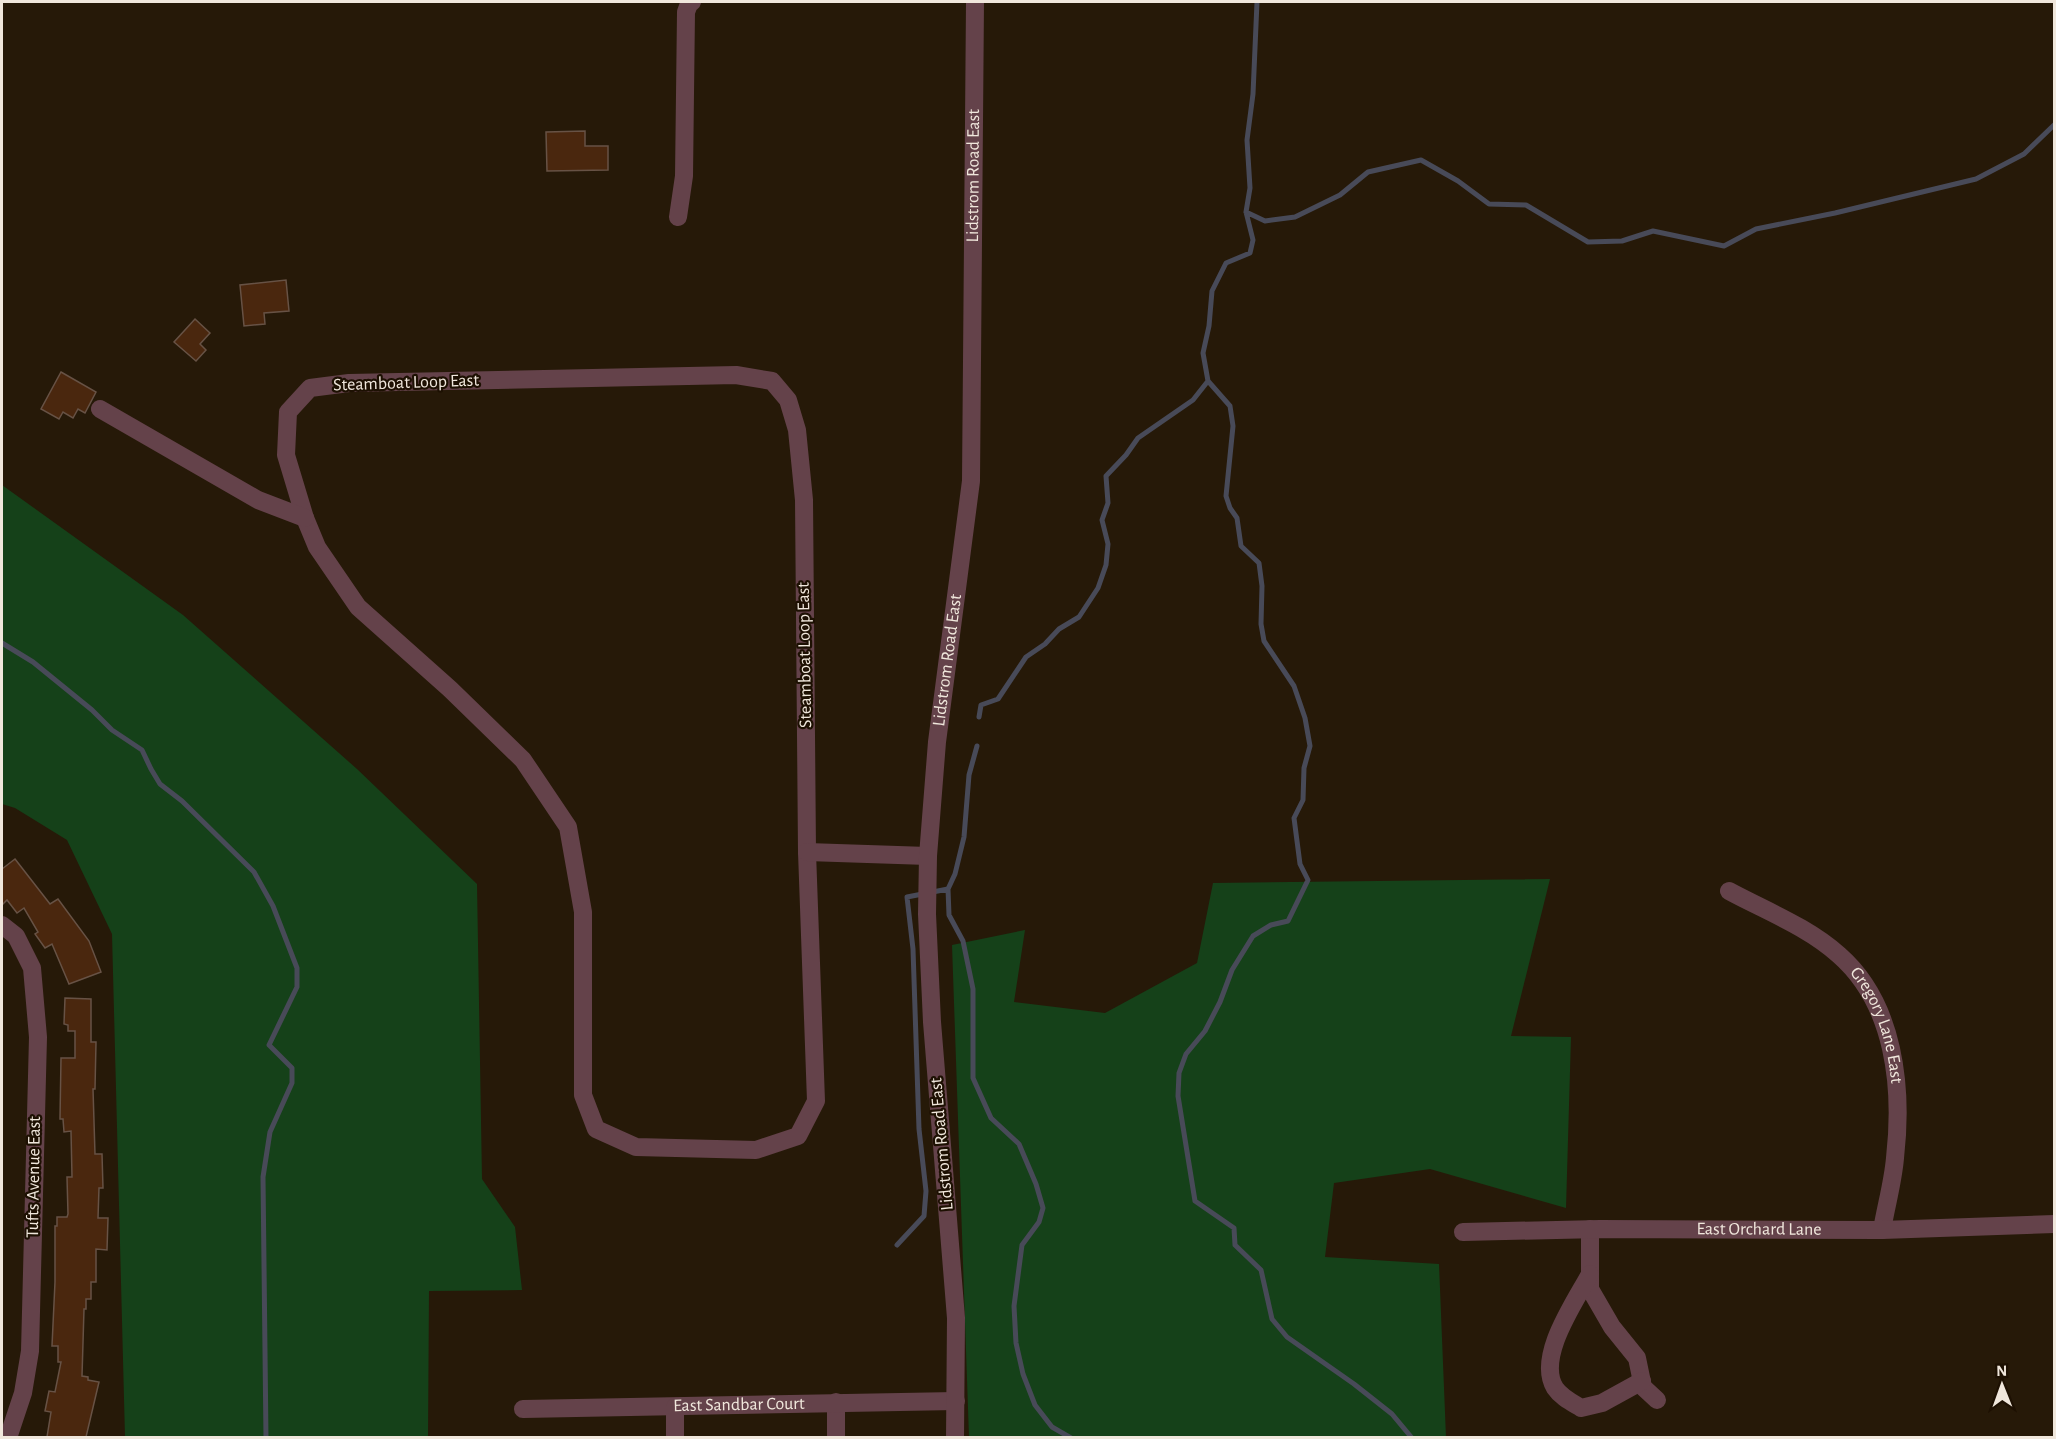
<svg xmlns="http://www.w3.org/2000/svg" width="2056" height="1439" font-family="'Alegreya Sans',sans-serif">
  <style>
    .green { fill: #154119 }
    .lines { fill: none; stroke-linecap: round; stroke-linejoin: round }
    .stream { stroke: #484a58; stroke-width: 5 }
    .building { fill: #4a270e; stroke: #675245; stroke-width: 1.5 }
    .minor { stroke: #64424a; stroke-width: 18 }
    .labels { text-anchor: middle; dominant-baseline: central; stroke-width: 4.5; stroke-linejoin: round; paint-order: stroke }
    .street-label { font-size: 18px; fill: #f0e7dc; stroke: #1d1002 }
  </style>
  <rect width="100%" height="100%" fill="#261908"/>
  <path class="green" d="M2,485L183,615L357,769L477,884L482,1179L515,1227L522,1290L429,1291L428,1437H125L112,934L67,840L15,808L2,804Z
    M1550,879L1511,1036L1571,1037L1566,1208L1430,1169L1334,1183L1325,1257L1439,1264L1446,1437H969L952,945L1025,930L1014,1002L1105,1013L1197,963L1213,883Z"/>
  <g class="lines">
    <path class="stream" d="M1257,2L1253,94L1247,140L1250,188L1246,212L1253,240L1250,253L1226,263L1212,291L1209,326L1203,353L1208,381L1230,406L1233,426L1226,496L1230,508L1237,518L1241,546L1259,563L1262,586L1261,624L1264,641L1294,686L1305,718L1310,746L1304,768L1303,800L1294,818L1300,864L1308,880L1288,921L1271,925L1253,936L1232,970L1220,1002L1205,1031L1186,1054L1179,1073L1178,1096L1195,1201L1234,1228L1235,1245L1261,1270L1272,1319L1287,1337L1354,1384L1392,1414L1412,1438
      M1246,212L1265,221L1295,217L1340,195L1368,172L1421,160L1458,181L1489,204L1526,205L1588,242L1622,241L1653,231L1724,246L1756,229L1835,213L1976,179L2024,154L2054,125
      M2,643L33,662L92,710L112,730L142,750L151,769L160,784L182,801L254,872L273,906L297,968V987L269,1045L292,1068V1083L270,1132L263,1177L266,1438
      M979,717L981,705L998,699L1026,657L1045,644L1059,629L1079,617L1098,588L1106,565L1108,544L1102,520L1108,503L1106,476L1126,455L1138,438L1193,400L1208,381
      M977,746L969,775L964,837L955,874L948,889L949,915L963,941L973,989V1078L991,1118L1019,1144L1036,1184L1043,1208L1039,1222L1022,1245L1014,1306L1016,1343L1023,1374L1035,1405L1052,1427L1071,1438
      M897,1245L924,1216L926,1191L919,1129L913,949L907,897L948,889"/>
  </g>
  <path class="building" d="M585,131V146H608V170L547,171L546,132Z
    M286,280L289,311L264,313L265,324L244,326L240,285Z
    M195,319L210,333L200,344L206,350L196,361L174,342Z
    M61,372L96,392L85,413L78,409L73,418L63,412L59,419L41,409Z
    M15,859L50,904L58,899L89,941L101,972L69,984L52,944L45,948L35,934L38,932L24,908L17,913L7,900L2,905V869Z
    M65,998L91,999V1042H96L95,1089H93L95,1154H102L103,1188H99L98,1218H108L107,1250L96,1249V1282H91V1299H86V1309H84L82,1376L88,1377V1380L99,1382L86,1437H47L51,1412L45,1411L49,1391L55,1392L61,1362H58V1346H52L55,1282V1226H57V1217H67L68,1214L67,1177H72L71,1131L64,1132L63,1119H60L61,1058H75V1031H68V1025L64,1024Z"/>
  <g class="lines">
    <g class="minor">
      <path d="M678,217L684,176L686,12L689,4L692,2"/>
      <path d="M736,375L772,381L788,400L797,430L804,500L807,852L816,1101L798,1136L756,1150L636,1147L596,1129L583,1095V912L568,827L523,760L450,689L358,607L317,547L305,518L286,455L288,412L310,388L349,383Z"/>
      <path d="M100,409L258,500L305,518"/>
      <path d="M807,852L928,856"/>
      <path id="s1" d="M1729,891C1766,911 1808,927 1839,955C1895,1004 1903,1088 1895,1158C1893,1182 1886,1206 1882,1230"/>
      <path d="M2,925L16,936L32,968L38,1037L30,1351L23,1393L8,1438"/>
      <path d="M1590,1229V1289L1612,1327L1637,1358L1643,1387L1657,1400"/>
      <path id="s2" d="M1463,1232L1600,1229L1882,1230L2054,1224"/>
      <path d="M1590,1274C1575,1302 1536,1357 1555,1388C1561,1397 1571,1402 1581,1408L1602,1403L1642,1381"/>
      <path d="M836,1402V1438"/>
      <path id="s3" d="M523,1409L956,1401"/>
      <path d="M675,1438V1407"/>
      <path id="s4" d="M955,1438L956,1318L932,1022L927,914L928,856L937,742L971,481L975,2"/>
    </g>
  </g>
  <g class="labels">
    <g class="street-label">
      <text stroke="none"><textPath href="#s4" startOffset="1266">Lidstrom Road East</textPath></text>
      <text transform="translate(406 383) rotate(-2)">Steamboat Loop East</text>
      <text transform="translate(805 655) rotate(-91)">Steamboat Loop East</text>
      <text stroke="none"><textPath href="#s4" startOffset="780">Lidstrom Road East</textPath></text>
      <text stroke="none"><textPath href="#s1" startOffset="210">Gregory Lane East</textPath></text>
      <text transform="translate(942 1144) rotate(-95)">Lidstrom Road East</text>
      <text transform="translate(34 1177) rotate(-89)">Tufts Avenue East</text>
      <text stroke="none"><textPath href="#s2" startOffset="296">East Orchard Lane</textPath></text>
      <text stroke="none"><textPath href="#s3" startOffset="216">East Sandbar Court</textPath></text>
    </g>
  </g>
  <rect width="2056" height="1439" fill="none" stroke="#f0e7dc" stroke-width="6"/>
  <g transform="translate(2002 1385) rotate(359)" stroke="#1d1002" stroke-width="4.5" paint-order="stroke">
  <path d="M0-4.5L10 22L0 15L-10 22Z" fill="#f0e7dc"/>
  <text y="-9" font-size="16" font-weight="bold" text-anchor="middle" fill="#f0e7dc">N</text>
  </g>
</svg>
